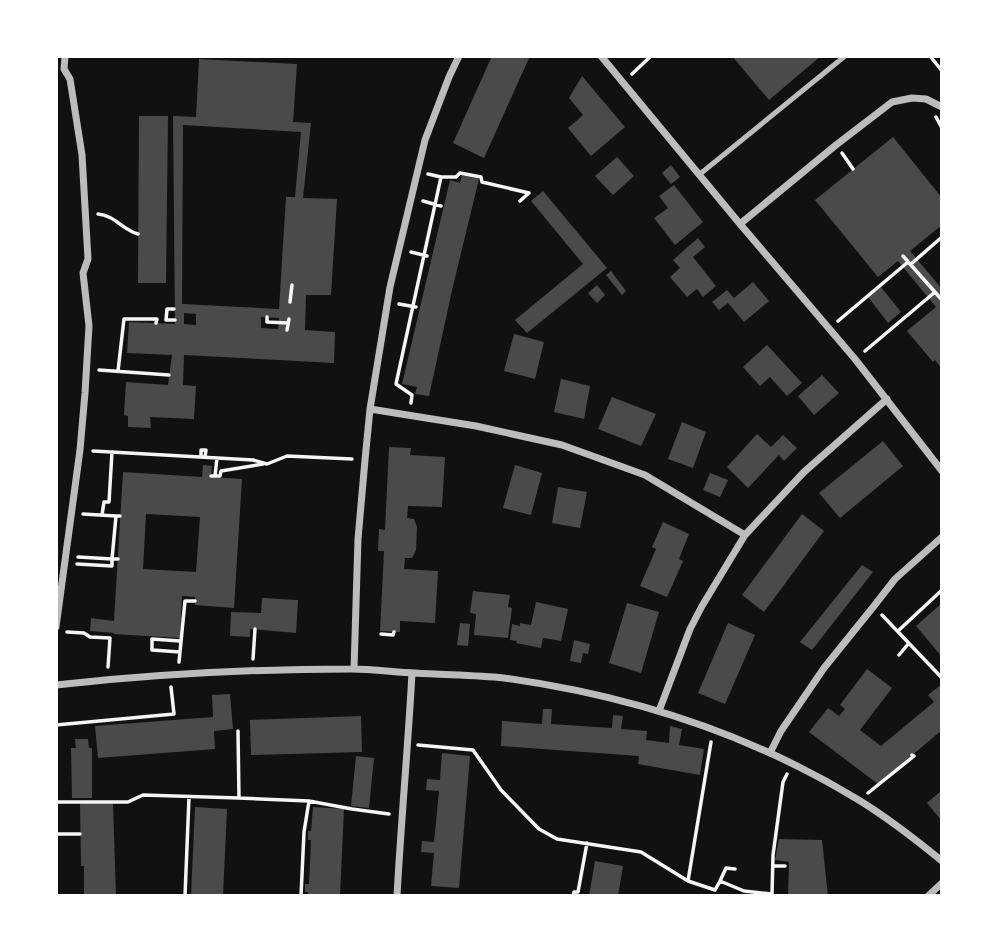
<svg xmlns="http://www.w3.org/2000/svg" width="998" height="952" font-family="'Fira Sans Condensed',sans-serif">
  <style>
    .building { fill: #4a4a4a; fill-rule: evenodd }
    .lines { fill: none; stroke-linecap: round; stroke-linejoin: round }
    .path { stroke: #f5f5f5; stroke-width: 3.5 }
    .service { stroke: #bcbcbc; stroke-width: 5 }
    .minor { stroke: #bcbcbc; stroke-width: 7 }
  </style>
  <rect width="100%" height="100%" fill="#111"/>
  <path class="building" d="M492,56H530L484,158L453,143Z
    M732,56H821L769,100Z
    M199,59L297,64L293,122L311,123L303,198L337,199L331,295H306L305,330L335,332L334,363L184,355L183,385L196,386L194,419L150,417L151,428L128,427V416L124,415L126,382L168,385L172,355L127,353L129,322L175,324L173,116L196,117ZM183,125L301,132L295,197H286L279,309L182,304ZM184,313L196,314V325L184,324ZM261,317L279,318L278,329L261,328Z
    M582,76L625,127L591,156L568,128L583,115L569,98Z
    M139,116H168L166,283H138Z
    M893,137L942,198V225L910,251L942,289V369L935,360L933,362L907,331L936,307L898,261L878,277L815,200Z
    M617,157L634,176L613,195L595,176Z
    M671,165L680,177L671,184L662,173Z
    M462,175L479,179L453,286L429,396L415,394L417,387L402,384L450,180L460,183Z
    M674,185L703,222L675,245L654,218L668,208L659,196Z
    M543,191L607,268L527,333L515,320L583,264L531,201Z
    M698,238L705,247L693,257L716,286L703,297L697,289L687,297L670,277L680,268L673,260Z
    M611,271L626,291L622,295L606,275Z
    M753,282L769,301L744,322L728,303L719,310L712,302L727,290L734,298Z
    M597,285L605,295L597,303L588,293Z
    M881,287L901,312L888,323L868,297Z
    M514,334L544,342L535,379L504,371Z
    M767,345L802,383L787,396L770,377L760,386L743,367Z
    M822,375L839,393L814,415L798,396Z
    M561,379L590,386L584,419L554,412Z
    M612,397L656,414L641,446L598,429Z
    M682,422L706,432L693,468L668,459Z
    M757,434L771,447L783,435L797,448L784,461L779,455L748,488L727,467Z
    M883,441L903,466L840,518L819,493Z
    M389,447L411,448L410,455L445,457L442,507L408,506L407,518L414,519L417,527L416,550L412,558H405L404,569L438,571L435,623L400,621V632L380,631L384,551H378L379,529L385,530Z
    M203,465L212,466L211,477L242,479L234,608L195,605V597L182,596L180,638L113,634L114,633L90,631L91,618L114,621L123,472L202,477ZM146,514L200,517L196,572L143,569Z
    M515,465L542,473L531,515L503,508Z
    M710,473L728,480L720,497L703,490Z
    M558,487L587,492L580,528L552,523Z
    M802,514L824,531L764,612L742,595Z
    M663,522L689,534L679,559L683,561L667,597L640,586L656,549L652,547Z
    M862,565L873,572L812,650L800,642Z
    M473,591L510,595L508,607L512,608L508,638L474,635L476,614L470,613Z
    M262,598L298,600L296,633L250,629V637L230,636L231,612L261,613Z
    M536,602L568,609L561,641L543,638L541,648L516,643L517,641L510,640L512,624L520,626V623L531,625Z
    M627,603L659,612L641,673L609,663Z
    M942,603V657L916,626Z
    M460,623L470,624L468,646L457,645Z
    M728,623L755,635L725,704L698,693Z
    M574,640L590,644L588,654L583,653L581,663L570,661Z
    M867,669L892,688L860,730L881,746L934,702L928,695L942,684V730L878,784L809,732L828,708L839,716L845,709L840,705Z
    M230,694L233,729L214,731L215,749L98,758L95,726L213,717L212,695Z
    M543,709H552L551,724L612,728L613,715L623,716L621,729L647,731L646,740L669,743L670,726L682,729L679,745L704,749L700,775L638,764L639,756L501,746L502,721L542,724Z
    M361,716L362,752L251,755L250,720Z
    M75,739H88L89,748H92V798H72L71,748H76Z
    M442,753L470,756L459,888L431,886L434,853L421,852L422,841L434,842L439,791L426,790L427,779L440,780Z
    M356,756L374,758L369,808L351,806Z
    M942,790V821L927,803Z
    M80,803H113L116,896H84V866H81Z
    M195,807L227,809L223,896H191Z
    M313,807L344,809L340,896H308V892H305V884H309L311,840H308V831H311Z
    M779,839L822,840L828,896H788L789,862L775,860Z
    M595,861L623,866L618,896H589Z"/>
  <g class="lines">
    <path class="path" d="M930,56L942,71
      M632,74L651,56
      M936,117L942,128
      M842,153L853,169
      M428,174L441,177H456L460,173L481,177L482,182L529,193L520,201
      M423,201L441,206
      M98,214C114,215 123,230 138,234
      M411,252L427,256
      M903,256L942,300
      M911,264L942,237
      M290,302L292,285
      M399,304L416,307
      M174,309H167L166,320H175
      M267,317V322L288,323
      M838,321L908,262
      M287,330L289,319
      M865,351L935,292
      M99,370L169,375
      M118,371L124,319H157L156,323
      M411,403L412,395L396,384L441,177
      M93,451L253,460L267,464L287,456L352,459
      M201,457V450H206L205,457
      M211,476H220L221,471L263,464
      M215,476L217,458
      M83,514L116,516
      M102,515L104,502H109L112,452
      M78,557L112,559L116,516H120
      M77,564L112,566V559H118
      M882,615L942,678
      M898,631L942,590
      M67,632L84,633L90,637L110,638L108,667
      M381,634L393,635L394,632
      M180,652L152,650V639L180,641
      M899,655L909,643
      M253,659L255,629
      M179,662L185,601H195
      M56,725L174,714L171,687
      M238,731L239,798
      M418,745L473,750L501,790L539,829L557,839L641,852L688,881L715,890L720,881L744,891L772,894L773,855L783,782L787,774
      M868,793L914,756L912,755
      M56,802H128L143,795L239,798L309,801L352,809L389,814
      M56,834H80
      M773,866H785
      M688,881L711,742
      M720,881L726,868L735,869
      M185,896L189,797
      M301,896L304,832L309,801
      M573,896L574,892H578L587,843"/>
    <path class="service" d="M700,174L845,56"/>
    <path class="minor" d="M601,56L740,224L855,359L942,471
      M740,224L836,145L892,102L912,98L926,99L942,107
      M370,409L476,426L562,445L645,475L745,535
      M56,627L80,450L85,393L89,326L83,273L88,259L82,155L70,79L64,69L65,56
      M354,669L358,539L365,460L370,409L390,287L425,140L449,77L459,56
      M56,685C154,674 253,669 351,669C372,669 394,672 415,673C444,675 475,675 504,678C628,695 750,734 857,799C887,817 915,839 942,861
      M659,711L690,629L702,606L745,535L804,472L887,399
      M770,753L781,731L824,668L874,606L895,579L942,537
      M397,896C401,822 408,747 412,673
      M928,896L942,883"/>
  </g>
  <rect width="998" height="952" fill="none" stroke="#ffffff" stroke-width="116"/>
</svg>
